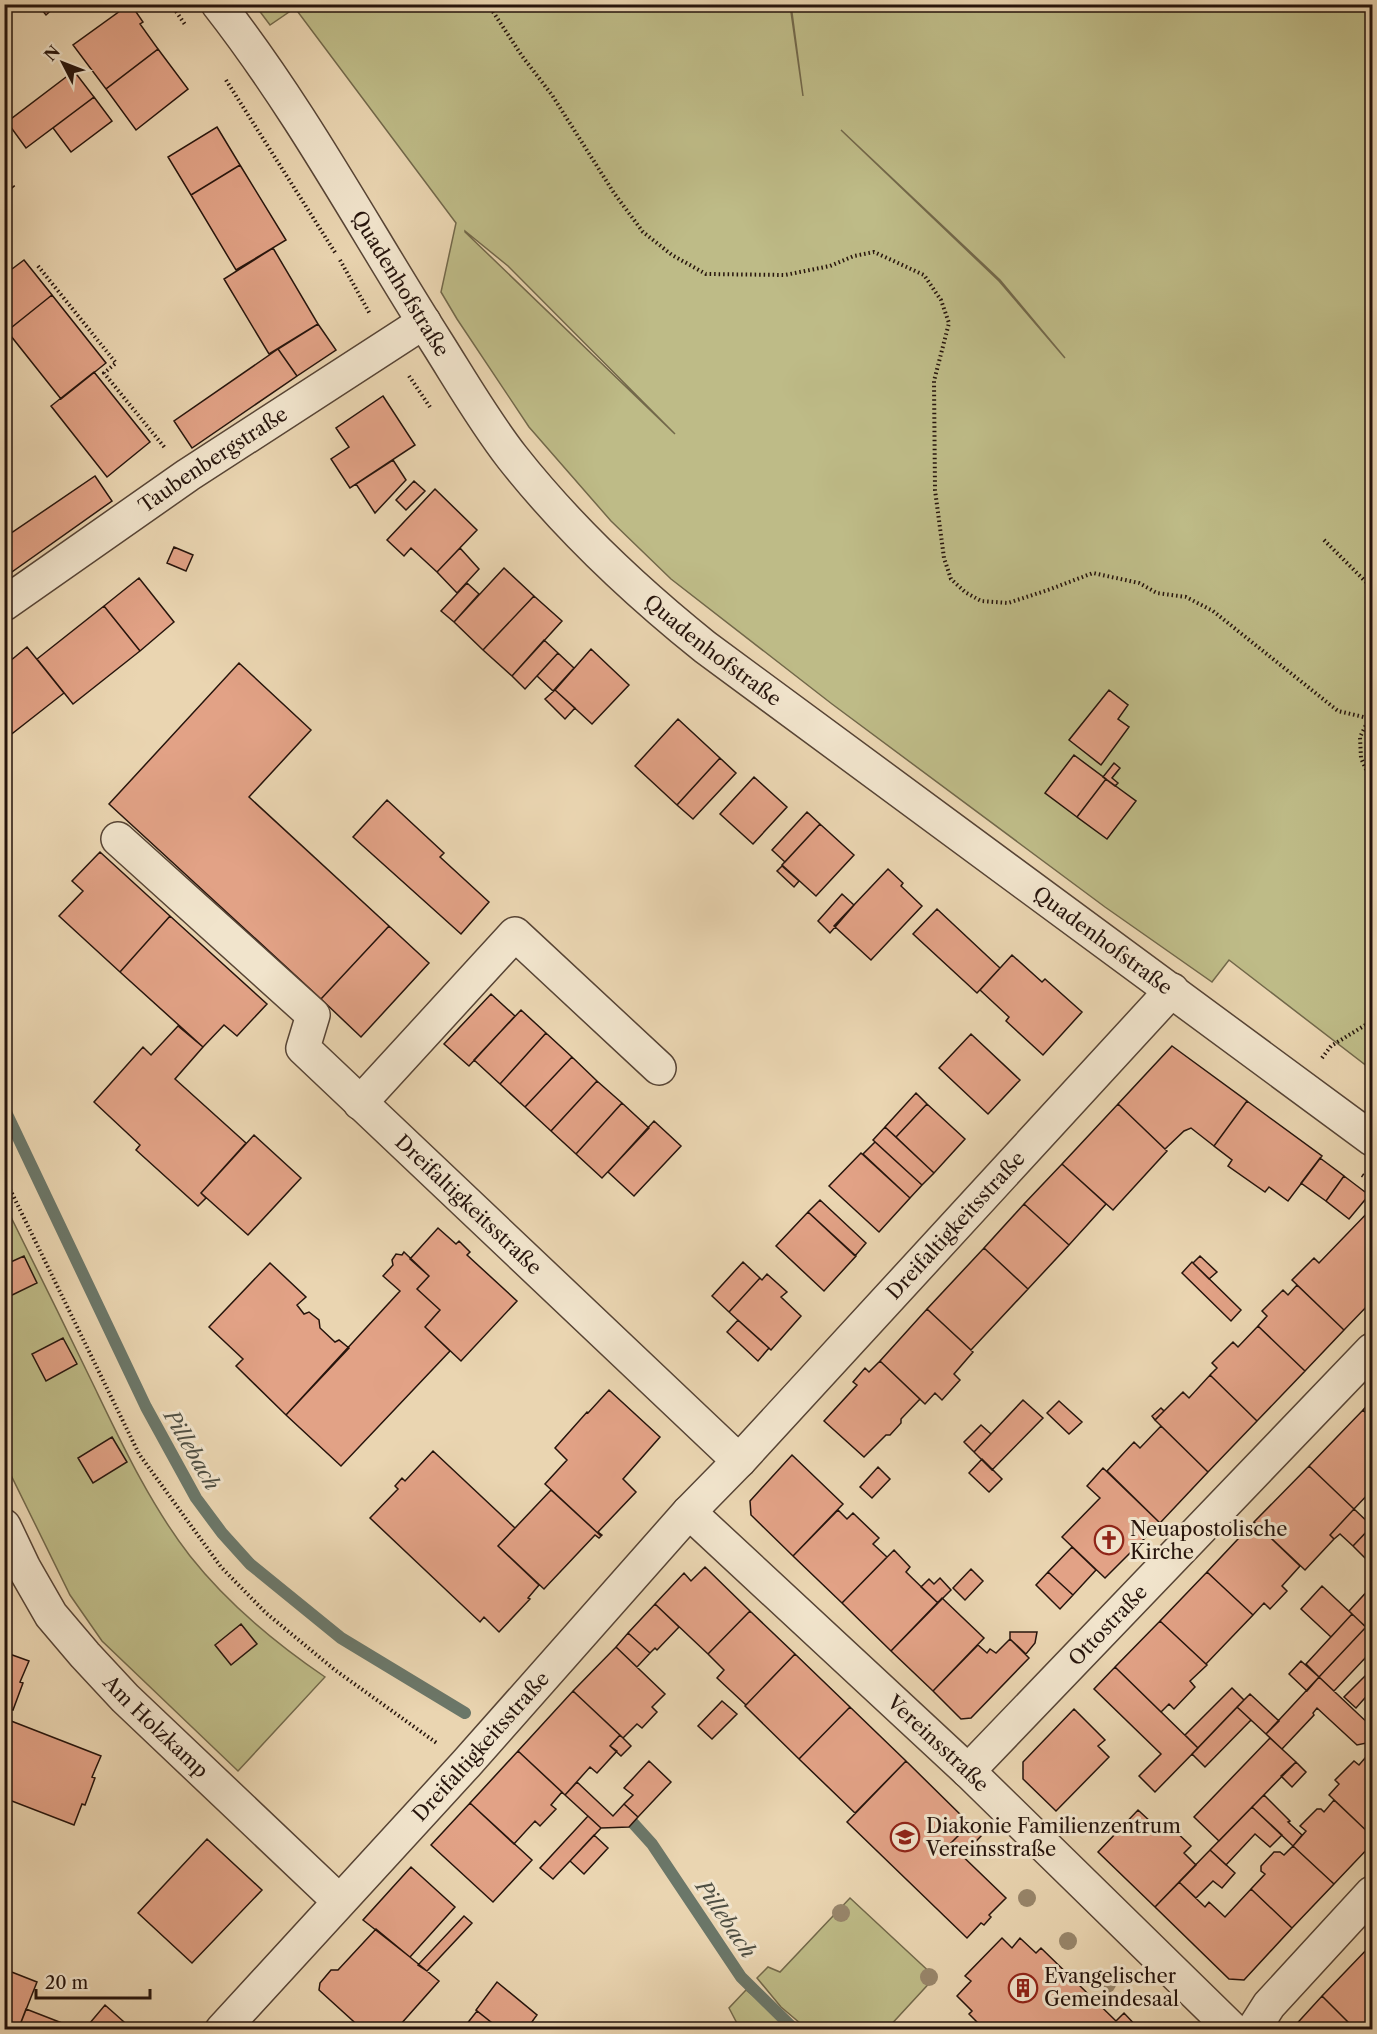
<svg xmlns="http://www.w3.org/2000/svg" width="1377" height="2034" font-family="'Libre Caslon Text',serif">
  <style>
    .green { fill: #bebb87; stroke: #72684a; stroke-width: 1.5; fill-rule: evenodd }
    .lines { fill: none; stroke-linecap: round; stroke-linejoin: round }
    .stream { stroke: #6b7769; stroke-width: 12 }
    .building { fill: #e2a286; stroke: #26140c; stroke-width: 1.5 }
    .minor-casing { stroke: #574435; stroke-width: 36 }
    .path { stroke: #26140c; stroke-width: 4; stroke-dasharray: 1.5 3; stroke-linecap: butt }
    .minor { stroke: #f1e4cc; stroke-width: 33 }
    .tree { fill: #98866b }
    .labels { text-anchor: middle; dominant-baseline: central; stroke-width: 6; stroke-linejoin: round; paint-order: stroke }
    .street-label { font-size: 20px; fill: #26140c; stroke: #f1e4cc }
    .poi-label { font-size: 20px; fill: #26140c; stroke: #f1e4cc; text-anchor: start }
    .water-label { font-size: 21px; font-style: italic; fill: #4e4e42; stroke: #f1e4cc }
  </style>
  <rect width="100%" height="100%" fill="#ead5b1"/>
  <filter id="stains"><feTurbulence type="fractalNoise" baseFrequency=".00333" numOctaves="4"/><feColorMatrix values="0 0 0 0 .2 0 0 0 0 .09 0 0 0 0 .02 0 0 0 .5 -.17"/></filter>
  <radialGradient id="worn" r=".72"><stop offset=".6" stop-color="#630" stop-opacity="0"/><stop offset="1" stop-color="#630" stop-opacity=".3"/></radialGradient>
  <path class="green" d="M255,5H790L803,96L791,5H1372V1070L1229,960L1212,982L1105,907L832,704L671,579L611,521L529,427L457,319L441,292L456,223L295,8L270,25ZM841,130L1000,280L1065,358L999,281ZM465,231L508,266L675,434L465,232Z
    M4,1203C34,1263 63,1322 92,1382C121,1442 149,1503 190,1556C228,1604 275,1643 325,1677L238,1771L102,1641L70,1595L5,1463Z
    M850,1898L935,1977L887,2029H807L781,2007L757,1978L768,1967L780,1972Z
    M746,1990L771,2010L785,2029H740L729,2008Z"/>
  <g class="lines">
    <path class="stream" d="M4,1108L146,1407L196,1498L222,1533L250,1564L341,1638L465,1713
      M633,1823L652,1844L741,1977L795,2030"/>
  </g>
  <path class="building" d="M37,4H58L46,15Z
    M127,6L129,8L132,6L143,22L140,24L158,49L106,89L73,45Z
    M158,49L188,89L136,130L106,89Z
    M74,71L94,97L26,148L7,122Z
    M94,97L112,121L71,152L53,128Z
    M217,127L240,165L191,195L168,157Z
    M240,165L286,240L236,270L191,195Z
    M273,248L318,324L269,354L224,279Z
    M24,260L52,295L7,331L4,328V275Z
    M52,295L106,363L61,399L7,331Z
    M318,324L336,350L297,376L278,349Z
    M278,349L297,376L192,448L174,421Z
    M94,372L150,442L107,477L51,406Z
    M383,396L415,445L350,488L331,459L349,447L336,428Z
    M393,460L406,480L375,513L356,484Z
    M95,476L112,501L9,574L4,567V538Z
    M414,481L425,491L406,510L396,500Z
    M435,489L477,530L437,572L411,548L404,556L387,540Z
    M174,547L193,555L186,571L167,563Z
    M460,548L479,569L457,593L437,572Z
    M504,568L534,596L483,650L454,622Z
    M139,578L174,622L140,651L104,606Z
    M467,583L479,594L454,622L441,611Z
    M534,596L562,621L512,676L483,650Z
    M104,606L140,651L73,704L37,659Z
    M544,640L558,653L525,689L512,676Z
    M27,647L64,693L4,740V666Z
    M591,649L629,685L592,724L555,690Z
    M558,653L574,668L553,691L537,676Z
    M239,663L311,730L249,797L389,926L321,999L109,804Z
    M555,690L575,708L565,719L545,699Z
    M1109,690L1128,705L1118,719L1129,727L1101,765L1069,740Z
    M678,719L720,758L677,805L635,766Z
    M1074,755L1106,779L1077,817L1045,793Z
    M720,758L736,773L693,819L677,805Z
    M1114,763L1120,768L1112,778L1118,783L1115,786L1103,777Z
    M754,777L787,807L753,844L720,814Z
    M1106,779L1136,801L1107,839L1077,817Z
    M387,800L444,853L440,857L489,902L461,934L353,837Z
    M807,812L820,824L785,862L772,850Z
    M820,824L854,855L816,896L782,865Z
    M100,852L170,916L120,972L59,916L83,891L72,881Z
    M782,866L799,881L794,887L777,871Z
    M888,869L903,883L901,886L922,906L871,960L834,926Z
    M842,894L854,905L830,933L818,921Z
    M937,909L1000,968L977,993L913,934Z
    M170,916L267,1004L237,1036L224,1025L203,1047L120,972Z
    M389,926L429,963L361,1037L321,999Z
    M1012,955L1042,982L1045,979L1082,1012L1043,1055L1006,1021L1009,1017L980,990Z
    M491,994L515,1016L469,1066L444,1044Z
    M521,1010L546,1033L500,1084L474,1060Z
    M178,1026L203,1047L175,1079L246,1143L201,1193L206,1198L198,1206L136,1150L140,1145L94,1102L143,1047L151,1055Z
    M546,1033L572,1057L525,1107L500,1084Z
    M971,1034L1020,1080L988,1114L939,1068Z
    M1172,1046L1247,1101L1214,1146L1191,1128L1184,1131L1165,1149L1118,1104Z
    M572,1057L597,1081L551,1131L525,1107Z
    M597,1081L622,1103L576,1154L551,1131Z
    M916,1093L927,1104L896,1137L885,1127Z
    M1247,1101L1322,1156L1288,1201L1269,1187L1265,1192L1228,1166L1232,1160L1214,1146Z
    M622,1103L649,1128L602,1178L576,1154Z
    M927,1104L965,1139L934,1173L896,1137Z
    M1118,1104L1167,1151L1113,1210L1062,1164Z
    M654,1121L681,1146L634,1196L608,1172Z
    M885,1127L934,1173L922,1185L873,1140Z
    M254,1135L301,1178L248,1235L201,1193Z
    M875,1142L922,1185L910,1198L863,1154Z
    M861,1153L910,1198L879,1232L829,1186Z
    M1320,1158L1344,1176L1326,1201L1301,1183Z
    M1062,1164L1106,1204L1069,1245L1024,1204Z
    M1344,1176L1369,1195L1349,1219L1326,1201Z
    M820,1200L866,1243L855,1256L808,1212Z
    M1024,1204L1069,1245L1028,1289L984,1248Z
    M1372,1208V1301L1344,1330L1292,1280L1314,1258L1319,1263Z
    M808,1212L856,1256L824,1291L776,1246Z
    M438,1228L456,1244L459,1241L470,1252L467,1255L517,1301L461,1361L425,1327L440,1310L417,1289L429,1276L410,1259Z
    M984,1248L1028,1289L971,1350L927,1309Z
    M404,1252L429,1276L417,1289L440,1310L425,1327L450,1351L341,1466L286,1415L400,1291L383,1276L393,1265L392,1260L396,1254L402,1255Z
    M24,1256L37,1283L6,1298L4,1265Z
    M1200,1256L1217,1272L1209,1279L1193,1263Z
    M743,1262L760,1278L729,1312L712,1296Z
    M1192,1262L1241,1310L1231,1321L1182,1273Z
    M270,1263L306,1297L297,1305L304,1314L309,1312L319,1320L320,1328L335,1342L339,1340L349,1348L286,1415L236,1366L243,1359L209,1327Z
    M767,1274L787,1292L781,1297L801,1316L771,1350L729,1312L760,1278L762,1280Z
    M1297,1285L1344,1330L1305,1371L1258,1326L1267,1316L1262,1311L1283,1290L1288,1295Z
    M927,1309L973,1352L954,1374L960,1380L942,1400L935,1393L925,1404L880,1361Z
    M738,1320L769,1348L758,1361L727,1332Z
    M1258,1326L1305,1371L1257,1421L1210,1375L1217,1368L1212,1363L1233,1342L1238,1347Z
    M63,1338L77,1364L46,1381L32,1354Z
    M880,1361L920,1399L901,1419V1423L890,1435H886L864,1457L824,1421L857,1385L853,1382L865,1368L869,1372Z
    M1210,1375L1257,1421L1208,1472L1155,1420L1183,1392L1189,1398Z
    M609,1390L660,1437L623,1479L636,1492L598,1532L602,1535L601,1536L545,1484L567,1460L555,1448L587,1412L588,1413Z
    M1023,1400L1043,1418L992,1470L974,1452Z
    M1372,1400V1419L1363,1410Z
    M1059,1401L1082,1422L1069,1434L1047,1413Z
    M1161,1408L1164,1411L1155,1420L1152,1416Z
    M1363,1410L1372,1419V1490L1354,1509L1309,1466Z
    M981,1425L991,1434L974,1452L964,1442Z
    M1161,1426L1208,1472L1160,1523L1107,1471L1134,1442L1140,1448Z
    M112,1437L127,1462L93,1483L78,1458Z
    M433,1451L515,1528L498,1546L539,1585L528,1598L530,1599L499,1632L484,1617L480,1622L370,1518L398,1489L395,1486L402,1478L405,1481Z
    M792,1455L843,1504L793,1556L751,1515L750,1501Z
    M982,1459L1002,1479L989,1492L969,1473Z
    M1309,1466L1354,1509L1330,1535L1334,1539L1305,1570L1254,1522Z
    M878,1467L890,1479L872,1498L860,1487Z
    M1103,1468L1160,1523L1105,1578L1062,1537L1100,1498L1087,1486Z
    M551,1490L601,1536L599,1538L595,1535L544,1589L498,1546Z
    M1354,1509L1372,1526L1353,1546L1340,1534L1334,1539L1330,1535Z
    M838,1510L847,1519L853,1513L879,1538L873,1544L887,1557L842,1603L793,1556Z
    M1254,1522L1300,1566L1282,1586L1287,1591L1270,1609L1264,1603L1253,1615L1207,1572Z
    M1372,1526V1565L1353,1546Z
    M1072,1547L1096,1570L1073,1595L1048,1572Z
    M894,1550L910,1567L906,1572L938,1603L891,1651L842,1603Z
    M705,1567L750,1611L708,1654L655,1604L684,1573L691,1581Z
    M971,1569L983,1581L965,1600L953,1588Z
    M1048,1572L1073,1595L1060,1609L1036,1585Z
    M1207,1572L1253,1615L1206,1664L1160,1621Z
    M940,1578L951,1590L938,1603L921,1587L929,1579L934,1584Z
    M1322,1586L1352,1614L1331,1637L1301,1609Z
    M1372,1586V1633L1349,1611Z
    M942,1598L984,1638L933,1691L891,1651Z
    M655,1604L679,1627L657,1650L655,1648L650,1653L628,1633Z
    M750,1611L795,1654L746,1705L717,1678L724,1670L708,1654Z
    M1352,1614L1366,1627L1319,1677L1306,1664Z
    M1160,1621L1207,1665L1190,1681L1195,1687L1174,1709L1169,1704L1161,1712L1115,1667Z
    M241,1624L257,1644L231,1665L215,1645Z
    M1366,1627L1372,1633V1658L1368,1655L1334,1691L1319,1677Z
    M1010,1632H1037L1035,1643L1026,1654L1010,1639Z
    M628,1633L650,1653L637,1667L616,1647Z
    M1010,1639L1029,1658L971,1718L961,1719L933,1691L978,1645L987,1653L990,1649L996,1653Z
    M616,1647L665,1694L652,1707L657,1712L642,1728L637,1724L623,1738L573,1691Z
    M4,1652L29,1661L20,1682L23,1683L13,1710L10,1709L4,1724Z
    M795,1654L850,1707L799,1759L745,1706Z
    M1301,1661L1319,1677L1307,1691L1289,1674Z
    M1115,1667L1198,1748L1155,1792L1139,1776L1161,1754L1094,1689Z
    M1365,1676L1372,1683V1690L1356,1708L1344,1697Z
    M1319,1677L1372,1727V1743L1371,1742L1357,1745L1317,1708L1313,1713L1314,1715L1282,1749L1266,1734Z
    M1232,1688L1244,1700L1198,1748L1185,1735Z
    M573,1691L620,1735L610,1746L617,1751L597,1773L590,1767L565,1795L518,1751Z
    M1250,1694L1279,1721L1266,1734L1237,1707Z
    M722,1701L737,1714L712,1739L698,1726Z
    M850,1707L906,1761L855,1813L799,1759Z
    M1237,1707L1251,1720L1205,1767L1192,1754Z
    M1074,1709L1105,1740L1098,1746L1109,1757L1056,1811L1023,1779V1762Z
    M6,1719L101,1756L92,1777L95,1778L85,1805L82,1804L74,1825L4,1798Z
    M620,1735L631,1746L621,1756L610,1746Z
    M1270,1738L1296,1762L1219,1841L1194,1817Z
    M1372,1750V1836L1329,1795L1339,1784L1335,1780L1354,1761L1359,1765Z
    M518,1751L562,1792L551,1805L556,1809L540,1826L535,1821L514,1844L470,1803Z
    M649,1761L671,1782L638,1817L624,1804L633,1795L624,1788Z
    M906,1761L970,1824L950,1844L1006,1898L989,1915L991,1917L984,1925L981,1923L967,1938L847,1822Z
    M1296,1762L1306,1772L1292,1787L1281,1776Z
    M577,1782L613,1816L624,1804L638,1817L629,1827L601,1828L565,1795Z
    M1264,1795L1290,1821L1288,1822L1302,1835L1293,1846L1252,1807Z
    M1334,1800L1372,1836V1844L1334,1884L1293,1846L1306,1831L1300,1826L1317,1809H1321L1324,1812Z
    M470,1803L532,1860L493,1902L431,1845Z
    M1252,1807L1282,1835L1270,1847L1255,1834L1226,1865L1210,1850Z
    M1138,1810L1165,1835L1172,1828L1191,1846L1184,1853L1196,1865L1155,1907L1098,1852Z
    M588,1816L601,1828L553,1879L540,1868Z
    M970,1824L982,1835L962,1856L950,1844Z
    M594,1835L608,1848L584,1874L570,1861Z
    M207,1839L262,1890L192,1963L138,1913Z
    M1293,1846L1334,1884L1292,1928L1251,1889L1265,1874L1261,1871V1866L1274,1852H1280L1284,1855Z
    M1210,1850L1235,1873L1222,1888L1213,1881L1196,1898L1179,1882Z
    M411,1867L455,1907L410,1957L363,1920Z
    M1179,1882L1205,1907L1209,1902L1225,1917L1251,1889L1292,1928L1244,1980L1229,1979L1155,1907Z
    M464,1916L472,1923L427,1971L418,1965Z
    M376,1929L439,1981L400,2025L403,2028L401,2030H363L319,1990L320,1983L331,1970H338Z
    M1002,1938L1012,1948L1020,1938L1036,1953L1041,1948L1116,2021L1124,2013L1140,2030H985L969,2014L972,2011L957,1996L971,1981L965,1976Z
    M1370,1946L1372,1948V2030H1356L1322,1996Z
    M4,1969L37,1982L18,2030H4Z
    M497,1982L537,2015L526,2030H501L476,2010Z
    M1322,1996L1356,2030H1291Z
    M105,2005L133,2030H84Z
    M26,2009L80,2030H18Z
    M477,2011L501,2030H462Z"/>
  <g class="lines">
    <g class="minor-casing">
      <g id="minor">
        <path id="s1" d="M218,4C301,110 365,230 437,343C461,381 484,421 512,457C568,528 634,590 705,647L1372,1139"/>
        <path id="s2" d="M4,604L188,475L424,322"/>
        <path id="s3" d="M118,839L313,1015L303,1048L739,1461"/>
        <path d="M360,1103L515,934L659,1068"/>
        <path id="s4" d="M689,1512L968,1771L1233,2030"/>
        <path id="s5" d="M4,1526L24,1568L51,1615L85,1655L125,1698L339,1901"/>
        <path id="s6" d="M968,1771L1372,1350"/>
        <path id="s7" d="M222,2030L466,1764L689,1512L739,1461L1172,990"/>
        <path d="M1253,2030L1269,2005L1372,1893"/>
      </g>
    </g>
    <path class="path" d="M171,4L186,26
      M488,4L522,56L552,95L614,193L643,232L672,255L706,274L785,275L830,266L854,256L874,252L924,275L941,300L949,323L934,381L935,490L944,558L951,579L965,592L981,601L1008,603L1048,590L1093,573L1139,583L1157,593L1186,597L1213,611L1338,711L1372,719
      M226,80L336,254
      M4,176L15,189
      M340,260L370,314
      M38,266L116,363L104,373L165,448
      M409,376L430,407
      M1324,540L1372,588
      M1372,682L1369,692V719L1360,737L1361,758L1372,783
      M1322,1058L1331,1046L1372,1021
      M1362,1175L1372,1182
      M4,1177L139,1454L221,1567L266,1613L335,1670L438,1744"/>
    <use href="#minor" class="minor"/>
  </g>
  <g class="tree">
    <circle cx="1027" cy="1898" r="9"/>
    <circle cx="841" cy="1913" r="9"/>
    <circle cx="1068" cy="1941" r="9"/>
    <circle cx="929" cy="1977" r="9"/>
    <circle cx="1107" cy="1984" r="9"/>
  </g>
  <defs>
    <g id="church-ring" transform="scale(1.5)"><circle r="9.5" fill="#f1e4cc" stroke="#8f2418" stroke-width="1.5"/><path d="M-1.2-6h2.4v3.5h3.3v2.4h-3.3V6h-2.4V-.1h-3.3v-2.4h3.3Z" fill="#8f2418"/></g>
    <g id="school-ring" transform="scale(1.5)"><circle r="9.5" fill="#f1e4cc" stroke="#8f2418" stroke-width="1.5"/><path d="M0-5L7-2L0 1L-7-2ZM-4 1L0 2.5L4 1V4Q0 6-4 4Z" fill="#8f2418"/></g>
    <g id="building-ring" transform="scale(1.5)"><circle r="9.5" fill="#f1e4cc" stroke="#8f2418" stroke-width="1.5"/><path d="M-4-6H4V6H1V3H-1V6H-4ZM-2.5-4.3h1.7v1.8h-1.7ZM.8-4.3h1.7v1.8H.8ZM-2.5-1h1.7V.8h-1.7ZM.8-1h1.7V.8H.8Z" fill="#8f2418"/></g>
  </defs>
  <g fill-rule="evenodd">
    <use href="#church-ring" x="1109" y="1540"/>
    <use href="#school-ring" x="905" y="1837"/>
    <use href="#building-ring" x="1023" y="1988"/>
  </g>
  <g class="labels">
    <g class="street-label">
      <text stroke="none"><textPath href="#s1" startOffset="334">Quadenhofstraße</textPath></text>
      <text stroke="none"><textPath href="#s2" startOffset="254">Taubenbergstraße</textPath></text>
      <text stroke="none"><textPath href="#s1" startOffset="820">Quadenhofstraße</textPath></text>
      <text stroke="none"><textPath href="#s1" startOffset="1306">Quadenhofstraße</textPath></text>
      <text stroke="none"><textPath href="#s3" startOffset="525">Dreifaltigkeitsstraße</textPath></text>
      <text stroke="none"><textPath href="#s7" startOffset="1089">Dreifaltigkeitsstraße</textPath></text>
      <text stroke="none"><textPath href="#s6" startOffset="202">Ottostraße</textPath></text>
      <text stroke="none"><textPath href="#s5" startOffset="254">Am Holzkamp</textPath></text>
      <text stroke="none"><textPath href="#s4" startOffset="340">Vereinsstraße</textPath></text>
      <text stroke="none"><textPath href="#s7" startOffset="384">Dreifaltigkeitsstraße</textPath></text>
    </g>
    <g class="poi-label">
      <text x="1130" y="1529">Neuapostolische<tspan x="1130" dy="23">Kirche</tspan></text>
      <text x="926" y="1826">Diakonie Familienzentrum<tspan x="926" dy="23">Vereinsstraße</tspan></text>
      <text x="1044" y="1976">Evangelischer<tspan x="1044" dy="23">Gemeindesaal</tspan></text>
    </g>
    <g class="water-label">
      <text transform="translate(192 1450) rotate(60)">Pillebach</text>
      <text transform="translate(726 1919) rotate(56)">Pillebach</text>
    </g>
  </g>
  <rect width="1377" height="2034" fill="none" stroke="#ead5b1" stroke-width="24"/>
  <rect x="6" y="6" width="1365" height="2022" fill="none" stroke="#26140c" stroke-width="3"/>
  <rect x="12" y="12" width="1353" height="2010" fill="none" stroke="#26140c" stroke-width="1.5"/>
  <g transform="translate(63 63) rotate(312)" stroke="#f1e4cc" stroke-width="4.5" paint-order="stroke">
  <path d="M0-4.5L10 22L0 15L-10 22Z" fill="#26140c"/>
  <text y="-9" font-size="16" font-weight="bold" text-anchor="middle" fill="#26140c">N</text>
  </g>
  <path d="M36 1989v9h114v-9" fill="none" stroke="#26140c" stroke-width="3"/>
  <text x="45" y="1989" font-size="18" fill="#26140c" stroke="#f1e4cc" stroke-width="4.5" paint-order="stroke">20 m</text>
  <rect width="100%" height="100%" filter="url(#stains)"/>
  <rect width="100%" height="100%" fill="url(#worn)"/>
</svg>
